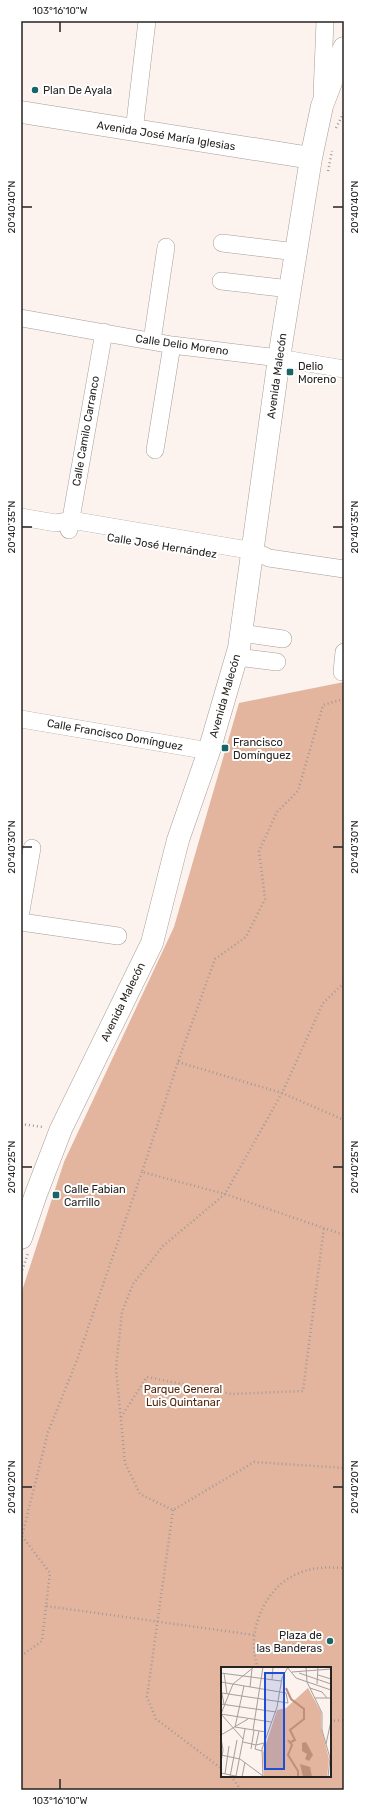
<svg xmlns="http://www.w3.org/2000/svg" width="365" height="1811" font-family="Rubik,sans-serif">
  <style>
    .green { fill: #e3b59e; fill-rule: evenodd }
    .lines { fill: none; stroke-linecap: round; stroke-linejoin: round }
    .minor-casing { stroke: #a69d99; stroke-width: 18 }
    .major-casing { stroke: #a69d99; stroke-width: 23 }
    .path { stroke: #a19a97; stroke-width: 2.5; stroke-dasharray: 1 3; stroke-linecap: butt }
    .minor { stroke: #fff; stroke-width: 17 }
    .major { stroke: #fff; stroke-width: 22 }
    .ticks { fill: none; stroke: #262321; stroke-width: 1.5 }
    .poi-dot { fill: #176567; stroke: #fff; stroke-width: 1.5 }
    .labels { text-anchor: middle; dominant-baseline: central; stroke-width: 4; stroke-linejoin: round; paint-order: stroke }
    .poi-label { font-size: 11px; fill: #262321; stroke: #fff; text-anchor: start }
    .street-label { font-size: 11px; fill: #262321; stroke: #fff }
    .park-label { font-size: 11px; fill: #53260c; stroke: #fff }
    .inset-river { fill: none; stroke: #be8f79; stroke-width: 2 }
    .inset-road { fill: none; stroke: #a69f9c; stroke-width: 1 }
    .view { fill: #1d4ed8; fill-opacity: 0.15; stroke: #1d4ed8; stroke-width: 2 }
    .inset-edge { fill: none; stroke: #262321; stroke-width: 2 }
    .neatline { fill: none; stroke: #262321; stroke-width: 1.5 }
    .ticks-label { font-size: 10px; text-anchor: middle; fill: #262321 }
  </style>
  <rect width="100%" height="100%" fill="#fcf2ee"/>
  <path class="green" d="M344,682V1790H21V1294L64,1162L174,927L239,703ZM222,1668H330V1776H222Z"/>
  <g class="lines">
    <g class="minor-casing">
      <path id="minor" d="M322,95L325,21
        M134,131L147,21
        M222,243L296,252
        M221,281L290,289
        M21,318L172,345L279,358L344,369
        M152,341L166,247
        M155,450L172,345
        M21,517L56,523L71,520L254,551L269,558L344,569
        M69,530L104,332
        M241,633L283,639
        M237,657L277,662
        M342,672L344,652
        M21,719L209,751
        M21,911L32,848
        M21,922L118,936"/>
    </g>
    <g class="major-casing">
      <path id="major" d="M21,112L311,158
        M21,1238L36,1194L61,1129L152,943L178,840L209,751L239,648L279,358L311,158L322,106L344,48"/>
    </g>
    <path class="path" d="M336,128L344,112
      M328,171L332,151
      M344,699L323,705L298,791L277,812L259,851L265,899L246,937L215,959L178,1062L142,1172L225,1194L344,1235
      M344,983L323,1003L282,1093L225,1194L163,1246L133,1284L122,1312L116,1368L125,1463L140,1494L173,1510L254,1462L344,1468
      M178,1062L282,1093L344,1120
      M21,1124L43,1127
      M142,1172L77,1360L48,1432L22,1536L50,1573L46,1606L254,1635
      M21,1274L28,1253
      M121,1417L147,1377L232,1394L303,1391L324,1227
      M173,1510L147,1697L156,1719L222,1769
      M21,1656L42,1641L46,1606
      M258,1668C245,1633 264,1587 299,1573C314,1567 328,1567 344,1568
      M330,1721L344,1720
      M231,1776L241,1790"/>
    <use href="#minor" class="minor"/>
    <use href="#major" class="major"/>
  </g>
  <path class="ticks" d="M60,22V32M22,207H32M333,207H343M22,527H32M333,527H343M22,847H32M333,847H343M22,1167H32M333,1167H343M22,1487H32M333,1487H343M60,1779V1789"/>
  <g class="poi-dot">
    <circle cx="35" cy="90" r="4"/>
    <rect x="286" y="368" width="8" height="8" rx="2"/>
    <rect x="221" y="744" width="8" height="8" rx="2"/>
    <rect x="52" y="1191" width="8" height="8" rx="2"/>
    <circle cx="330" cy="1641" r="4"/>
  </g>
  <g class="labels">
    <g class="poi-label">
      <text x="43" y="90">Plan De Ayala</text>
      <text x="298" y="366">Delio<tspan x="298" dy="13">Moreno</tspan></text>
      <text x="233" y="742">Francisco<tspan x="233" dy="13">Domínguez</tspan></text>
      <text x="64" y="1189">Calle Fabian<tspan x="64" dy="13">Carrillo</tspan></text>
      <text x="322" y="1635" text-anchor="end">Plaza de<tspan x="322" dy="13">las Banderas</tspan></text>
    </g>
    <g class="street-label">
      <text transform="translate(166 136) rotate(9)">Avenida José María Iglesias</text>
      <text transform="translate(182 345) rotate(8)">Calle Delio Moreno</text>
      <text transform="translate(277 376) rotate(-82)">Avenida Malecón</text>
      <text transform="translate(86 431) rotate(-80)">Calle Camilo Carranco</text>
      <text transform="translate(162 546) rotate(9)">Calle José Hernández</text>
      <text transform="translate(225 696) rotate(-74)">Avenida Malecón</text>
      <text transform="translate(115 735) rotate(10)">Calle Francisco Domínguez</text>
      <text transform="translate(123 1002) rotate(-64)">Avenida Malecón</text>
    </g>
    <g class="park-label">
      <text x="183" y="1389">Parque General<tspan x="183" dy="13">Luis Quintanar</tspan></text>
    </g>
  </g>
  <g transform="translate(221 1667)">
    <rect width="110" height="110" fill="#fcf2ee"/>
    <path d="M87,21L100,45V60L108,92L106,110H43L42,86L56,43L65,41Z" fill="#e3b59e"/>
    <path d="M85,75L92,88L88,94L84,92L86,87L81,84V76ZM79,97L89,100L91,110H82Z" fill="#be8f79"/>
    <path class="inset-river" d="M65,21L70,32L83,42V52L69,63L74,73L70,75M67,73L71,78L67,88L77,104V110"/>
    <path class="inset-road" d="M66,0L75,11L110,23M85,0L86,15L101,46V63L109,91L107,110M71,5L110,2M0,6L60,14M3,6L6,27M78,6L110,17M97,8L110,12M51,13L52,0M0,15L65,26L67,36L1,26M96,17L97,0M23,19L14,60L45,65M29,20L31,2M89,21L101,25L106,31M0,22L3,37M94,31H110M0,37L55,45M0,47L12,17L33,0M0,47L50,55M0,47L22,72M32,63L42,0M38,64L34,82L41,84M0,68L27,52M0,71L2,83L0,96M22,75L35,78L43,76M105,77L110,54M30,82L33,63M0,88L19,92L42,109M0,106L19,110M4,107L8,79M15,109L24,62M9,110L16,73M21,110L24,95M42,110L41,82L56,40L61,11L67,0"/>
    <path class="view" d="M44,6H63V102H44Z"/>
    <rect width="110" height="110" class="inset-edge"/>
  </g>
  <rect width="365" height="1811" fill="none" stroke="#ffffff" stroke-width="44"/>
  <rect x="22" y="22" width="321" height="1767" class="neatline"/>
  <g class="ticks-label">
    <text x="60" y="14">103°16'10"W</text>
    <text transform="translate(11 207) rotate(-90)" y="4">20°40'40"N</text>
    <text transform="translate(354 207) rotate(-90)" y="4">20°40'40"N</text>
    <text transform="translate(11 527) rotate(-90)" y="4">20°40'35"N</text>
    <text transform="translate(354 527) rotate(-90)" y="4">20°40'35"N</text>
    <text transform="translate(11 847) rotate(-90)" y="4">20°40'30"N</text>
    <text transform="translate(354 847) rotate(-90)" y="4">20°40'30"N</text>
    <text transform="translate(11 1167) rotate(-90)" y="4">20°40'25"N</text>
    <text transform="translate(354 1167) rotate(-90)" y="4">20°40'25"N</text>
    <text transform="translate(11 1487) rotate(-90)" y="4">20°40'20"N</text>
    <text transform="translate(354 1487) rotate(-90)" y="4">20°40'20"N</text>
    <text x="60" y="1804">103°16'10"W</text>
  </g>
</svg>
